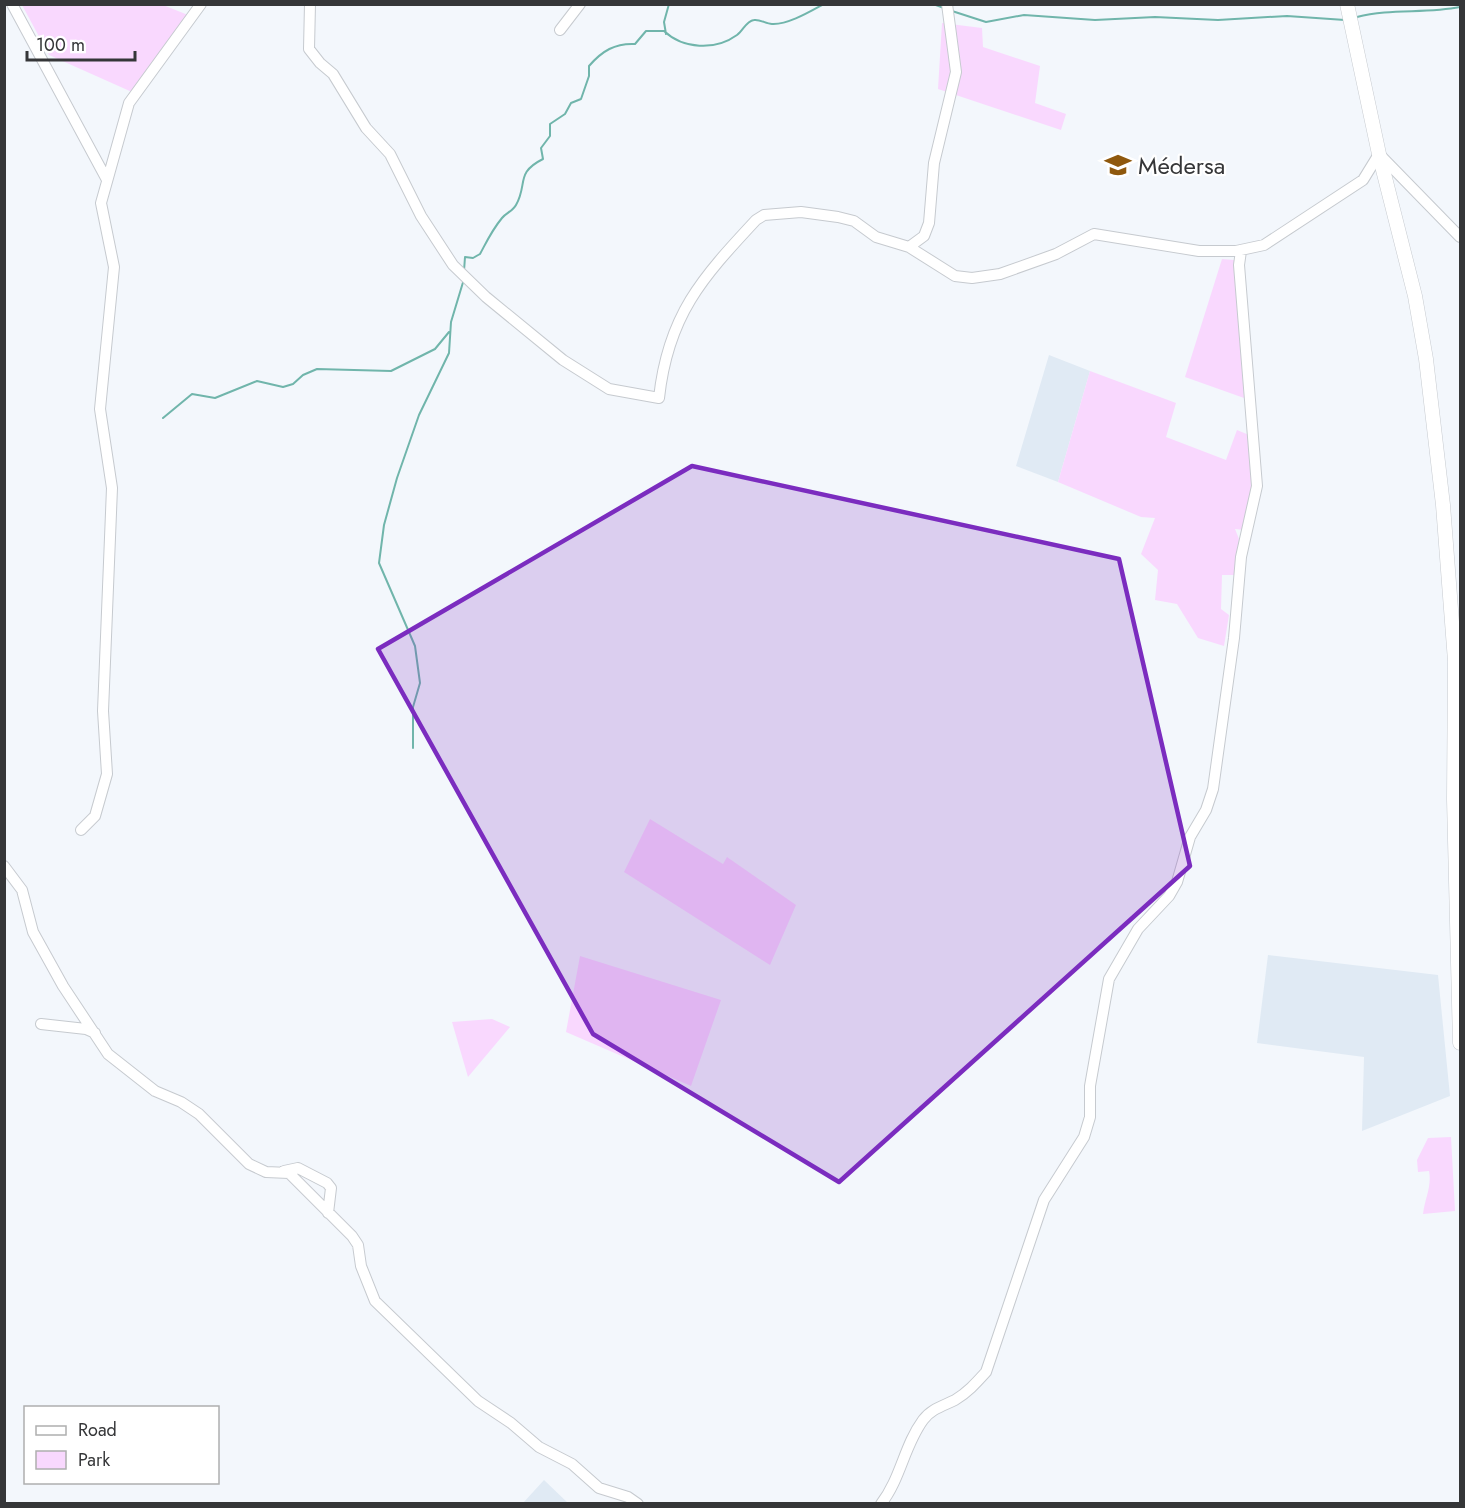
<svg xmlns="http://www.w3.org/2000/svg" width="1465" height="1508" font-family="Jost,sans-serif">
  <style>
    .built { fill: #e0eaf4 }
    .green { fill: #f9d8fe }
    .lines { fill: none; stroke-linecap: round; stroke-linejoin: round }
    .stream { stroke: #70b5ab; stroke-width: 2 }
    .minor-casing { stroke: #c6cacf; stroke-width: 12 }
    .major-casing { stroke: #c6cacf; stroke-width: 15 }
    .minor { stroke: #fff; stroke-width: 10 }
    .major { stroke: #fff; stroke-width: 14 }
    .marked { fill: #7b2cbf; fill-opacity: 0.2; stroke: #7b2cbf; stroke-width: 4.5; stroke-linejoin: round }
    .labels { text-anchor: middle; dominant-baseline: central; stroke-width: 4.5; stroke-linejoin: round; paint-order: stroke }
    .poi-label { font-size: 24px; fill: #353638; stroke: #fff; text-anchor: start }
  </style>
  <rect width="100%" height="100%" fill="#f3f7fc"/>
  <path class="built" d="M1049,355L1090,371L1058,482L1016,466Z
    M1268,955L1438,975L1450,1096L1362,1131L1364,1057L1257,1043Z
    M544,1480L568,1503H523Z"/>
  <path class="green" d="M22,5H163L188,15L132,92L49,55Z
    M942,23L982,28L983,47L1040,66L1035,103L1066,114L1061,130L938,89Z
    M1222,259L1234,260L1244,398L1185,377Z
    M1090,371L1176,403L1166,437L1226,460L1237,430L1249,435L1252,495L1244,530L1235,529L1239,539L1234,575H1222L1221,609L1229,615L1224,646L1198,638L1177,604L1155,600L1158,570L1141,554L1155,518L1141,517L1058,482Z
    M650,819L723,864L727,857L796,905L770,965L624,872Z
    M580,956L721,1000L691,1086L566,1032Z
    M492,1019L510,1027L468,1077L452,1022Z
    M1451,1137L1455,1211L1423,1214C1425,1198 1432,1186 1429,1171L1418,1172L1417,1160L1428,1138Z"/>
  <g class="lines">
    <path class="stream" d="M933,4L944,8
      M952,11L986,22L1024,15L1095,20L1155,17L1218,20L1287,16L1345,20
      M1357,17C1391,8 1425,14 1460,7
      M666,34L664,22L669,4
      M464,271L465,257L473,258L480,254C487,241 492,230 502,218C506,213 513,211 516,205C528,184 515,173 543,159L541,148L550,136V124L565,114L571,103L581,99L589,76V66C602,51 615,43 635,44L646,31H664C683,49 715,51 737,35C743,31 746,21 754,20C760,19 766,24 772,24C788,25 811,11 824,4
      M163,418L192,394L215,398L257,381L283,387L293,384L303,375L317,369L391,371L435,349L449,332
      M413,748V707L420,683L415,646L379,563L384,525L397,478L419,415L449,353L451,322L464,279"/>
    <g class="minor-casing">
      <path id="minor" d="M12,4L107,180
        M310,4L309,49L320,63L333,74L366,128L390,154L421,216L453,265L486,297L563,360L609,389L659,398C668,315 702,278 756,220L764,215L801,212L838,217L854,221L876,237L909,247L955,276L972,278L1000,274L1056,254L1094,234L1199,251H1236L1264,245L1363,180L1379,154L1460,237
        M560,30L580,4
        M909,247L924,236L929,223L934,163L956,72L947,4
        M81,830L95,816L107,774L103,711L112,488L100,409L114,267L101,203L129,103L201,4
        M4,866L22,890L33,932L63,986L108,1054L155,1091L181,1102L199,1114L249,1164L266,1172L289,1173L352,1236L358,1245L361,1266L375,1301L478,1401L511,1423L539,1447L572,1464L599,1488L628,1497L638,1504
        M41,1024L86,1029L95,1033
        M284,1171L298,1168L327,1183L331,1188L328,1213
        M881,1504C901,1478 904,1446 923,1420C931,1409 943,1406 955,1400C968,1392 976,1383 986,1372L1044,1200L1084,1137L1090,1117V1086L1109,979L1138,929L1169,896L1177,882L1190,837L1206,810L1213,789L1234,638L1241,557L1257,486L1239,265L1241,251"/>
    </g>
    <g class="major-casing">
      <path id="major" d="M1347,4L1379,154L1415,296L1426,359L1443,505L1455,661L1454,799L1460,1043"/>
    </g>
    <use href="#minor" class="minor"/>
    <use href="#major" class="major"/>
  </g>
  <path class="marked" d="M692,466L1119,559L1190,866L839,1182L593,1034L378,649Z"/>
  <defs>
    <g id="school-bare" transform="scale(2.07)"><path d="M0-5L7-2L0 1L-7-2ZM-4 1L0 2.5L4 1V4Q0 6-4 4Z" fill="#8f580d" stroke="#fff" stroke-width="2.5" paint-order="stroke"/></g>
  </defs>
  <g fill-rule="evenodd">
    <use href="#school-bare" x="1118" y="165"/>
  </g>
  <g class="labels">
    <g class="poi-label">
      <text x="1138" y="165">Médersa</text>
    </g>
  </g>
  <rect width="1465" height="1508" fill="none" stroke="#353638" stroke-width="12"/>
  <rect x="24" y="1406" width="195" height="78" fill="#ffffff" stroke="#aeafaf" stroke-width="1.5"/>
  <rect x="36" y="1426" width="30" height="9" fill="#ffffff" stroke="#aeafaf" stroke-width="1.5"/>
  <text x="78" y="1436" font-size="18" fill="#353638">Road</text>
  <rect x="36" y="1451" width="30" height="18" fill="#f9d8fe" stroke="#aeafaf" stroke-width="1.5"/>
  <text x="78" y="1466" font-size="18" fill="#353638">Park</text>
  <path d="M27 51v9h108v-9" fill="none" stroke="#353638" stroke-width="3"/>
  <text x="36" y="51" font-size="18" fill="#353638" stroke="#ffffff" stroke-width="4.5" paint-order="stroke">100 m</text>
</svg>
